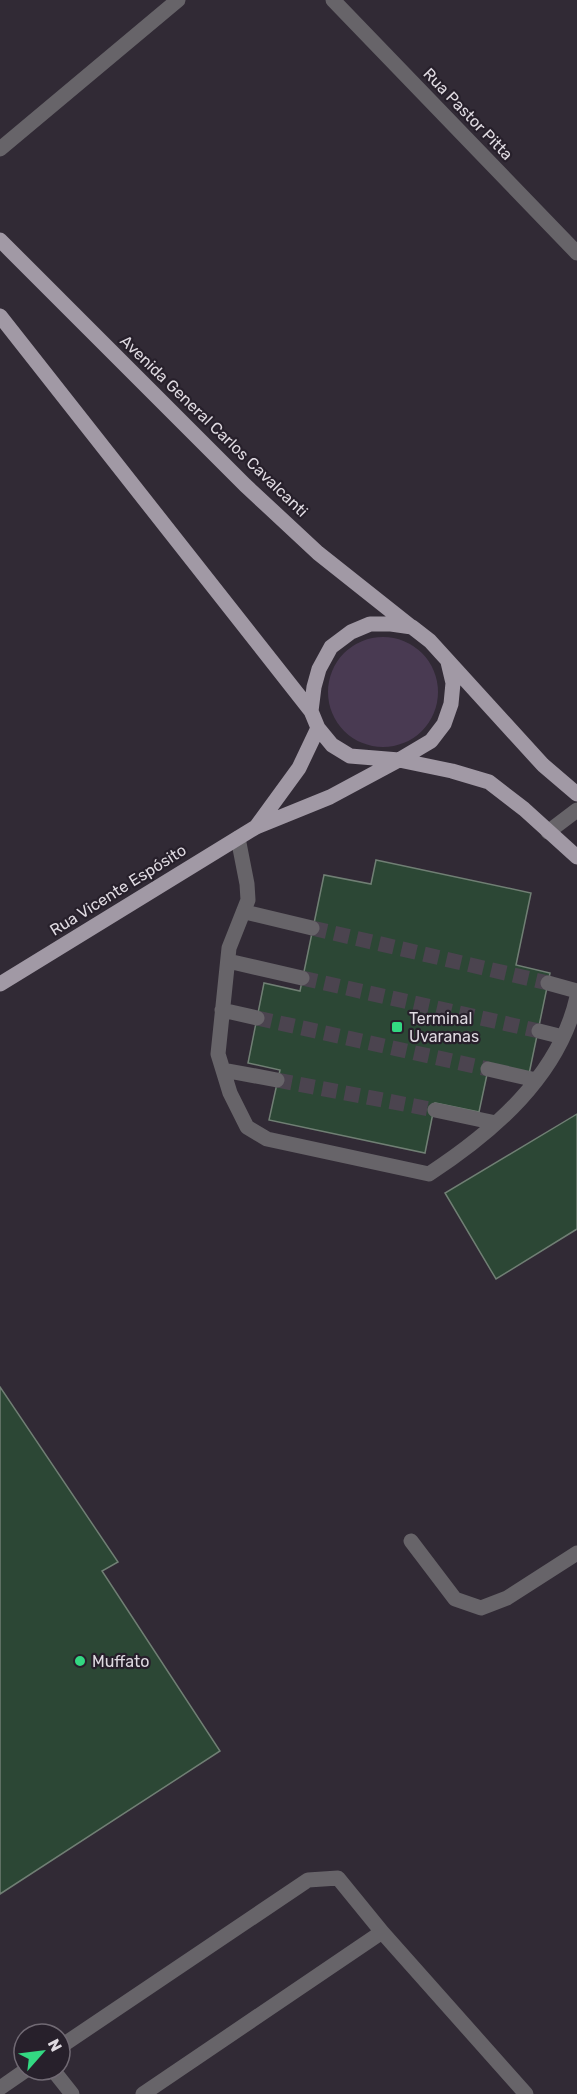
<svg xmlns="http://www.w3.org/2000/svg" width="577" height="2094" font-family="Rubik,sans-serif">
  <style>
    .green { fill: #493a52 }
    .building { fill: #2c4735; stroke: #707f74; stroke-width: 1.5 }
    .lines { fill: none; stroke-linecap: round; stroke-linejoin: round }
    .minor-tunnel { stroke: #4b444f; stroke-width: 15; stroke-dasharray: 15 8; stroke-linecap: butt }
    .minor { stroke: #676469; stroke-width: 15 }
    .major { stroke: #a199a5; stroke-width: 15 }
    .poi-dot { fill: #33d882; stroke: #27202b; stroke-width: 2 }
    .labels { text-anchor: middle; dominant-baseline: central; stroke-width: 4.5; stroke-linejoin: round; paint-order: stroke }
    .street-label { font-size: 16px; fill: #dfdae1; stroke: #27202b }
    .poi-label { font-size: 16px; fill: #dfdae1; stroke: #27202b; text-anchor: start }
  </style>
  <rect width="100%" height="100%" fill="#312a35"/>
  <path class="green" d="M328 692a55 55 0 1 1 110 0a55 55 0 1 1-110 0Z"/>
  <path class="building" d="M376,860L531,893L516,965L550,973L529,1074L489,1065L479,1112L435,1103L425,1153L269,1120L280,1070L248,1063L264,983L300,991L324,875L371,884Z
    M577,1114V1229L496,1279L445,1193Z
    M0,1387L118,1562L102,1571L220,1751L0,1894Z"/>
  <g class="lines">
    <path class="minor-tunnel" d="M312,928L548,983
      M302,978L539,1031
      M257,1018L488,1069
      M277,1080L435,1110"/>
    <path class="minor" d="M333,0L577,253
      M0,149L178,0
      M548,832L577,810
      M238,838L247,884L248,900L229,948L218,1054L230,1093L247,1127L267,1139L429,1174C493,1132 559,1076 577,997
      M245,912L312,928
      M228,961L302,978
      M548,983L577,991
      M222,1010L257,1018
      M539,1031L563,1037
      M488,1069L536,1080
      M223,1070L277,1080
      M435,1110L496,1123
      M411,1541L455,1599L481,1608L507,1598L577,1553
      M60,2047L308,1880L338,1878L382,1932L526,2094
      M53,2070L72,2094
      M0,2088L26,2070
      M143,2094L382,1932"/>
    <path class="major" d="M0,240L245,485L318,553L410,626
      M0,316L311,711
      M448,662L453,683L451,704L444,724L431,741L399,760L350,756L332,745L318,728L311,711L314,687L319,669L331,647L351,632L370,624H391L412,627L430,641L543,765L577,794
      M256,827L299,768L318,728
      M0,984L256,827L330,797L399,760L452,771L489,782L524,809L577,857"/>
  </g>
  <g class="poi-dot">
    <rect x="391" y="1021" width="12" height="12" rx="3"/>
    <circle cx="80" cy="1661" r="6"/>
  </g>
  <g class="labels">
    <g class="street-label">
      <text transform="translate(468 114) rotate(46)">Rua Pastor Pitta</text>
      <text transform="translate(214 426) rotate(44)">Avenida General Carlos Cavalcanti</text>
      <text transform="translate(118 890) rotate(-32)">Rua Vicente Espósito</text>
    </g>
    <g class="poi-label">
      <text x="409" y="1018">Terminal<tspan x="409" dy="18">Uvaranas</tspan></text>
      <text x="92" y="1661">Muffato</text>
    </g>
  </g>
  <g transform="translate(42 2052) rotate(62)"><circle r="28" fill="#27202b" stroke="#716a74" stroke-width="1.5"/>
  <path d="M0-4.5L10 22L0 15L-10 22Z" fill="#33d882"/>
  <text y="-9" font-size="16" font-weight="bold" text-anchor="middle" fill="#dfdae1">N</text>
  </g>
</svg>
